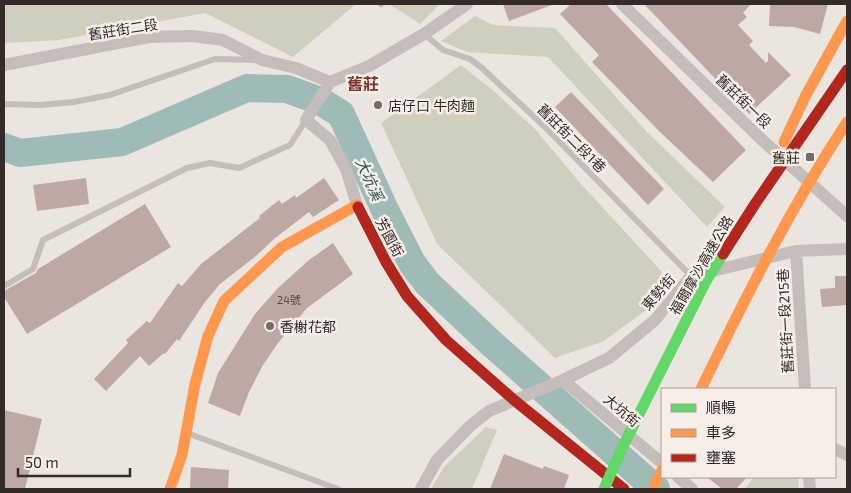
<svg xmlns="http://www.w3.org/2000/svg" width="851" height="493" font-family="'Exo 2','Noto Sans TC',sans-serif">
  <style>
    .green { fill: #cecfbc }
    .lines { fill: none; stroke-linecap: round; stroke-linejoin: round }
    .stream { stroke: #9fbbb7; stroke-width: 4.5 }
    .river { stroke: #9fbbb7; stroke-width: 28 }
    .building { fill: #bda8a4 }
    .lane { stroke: #c4bdb9; stroke-width: 6 }
    .street { stroke: #c4bdb9; stroke-width: 12 }
    .slow { stroke: #ff974d; stroke-width: 11 }
    .jam { stroke: #b3261e; stroke-width: 11 }
    .fast-bridge { stroke: #63d668; stroke-width: 11 }
    .slow-bridge { stroke: #ff974d; stroke-width: 11 }
    .jam-bridge { stroke: #b3261e; stroke-width: 11 }
    .poi-dot { fill: #746c68; stroke: #f7eee8; stroke-width: 2 }
    .labels { text-anchor: middle; dominant-baseline: central; stroke-width: 5; stroke-linejoin: round; paint-order: stroke }
    .number-label { font-size: 11px; fill: #564a47 }
    .street-label { font-size: 14px; fill: #342b28; stroke: #f7eee8 }
    .poi-label { font-size: 14px; fill: #342b28; stroke: #f7eee8; text-anchor: start }
    .water-label { font-size: 15px; font-style: italic; fill: #22514f; stroke: #f7eee8 }
    .quarter-label { font-size: 16px; font-weight: bold; fill: #7b332a; stroke: #f7eee8 }
  </style>
  <rect width="100%" height="100%" fill="#ebe5e0"/>
  <path class="green" d="M4,4H356L293,57L205,13L59,40L4,43Z
    M389,4H440L420,24Z
    M475,16L493,25L555,28L646,131L725,207L707,227L548,57L467,52L441,41Z
    M461,65L495,92L536,130L581,184L662,272L646,310L604,341L555,358L437,244L381,123Z
    M486,427L497,430L472,489H431L444,467Z
    M754,477H798L799,489H745Z"/>
  <g class="lines">
    <path class="stream" d="M381,5L382,4"/>
    <path class="river" d="M4,147L20,153L122,142L247,88L287,89L320,101L341,114L384,208L412,263L427,283L492,344L656,489"/>
  </g>
  <path class="building" d="M503,4H552V5L509,21Z
    M571,4H606L746,150L713,182L660,132L592,62L599,55L560,14Z
    M644,4H751L743,13L747,17L738,25L753,41L749,45L766,63L768,61V52L791,75L749,114Z
    M770,4H828L820,34L794,27L769,26Z
    M571,92L664,189L648,205L555,107Z
    M86,178L89,204L37,211L33,185Z
    M324,178L339,200L313,217L309,212L274,239L256,256L220,284L205,302L179,341L177,339L165,354L164,353L149,366L140,356L106,391L94,379L128,343L126,340L147,321L150,323L178,283L182,286L201,264L260,218L259,216L279,200L282,204L295,195L296,198Z
    M145,204L171,247L27,334L4,297V291L36,273L38,269Z
    M333,243L353,274L307,308L278,343L263,365L249,392L240,416L208,403L218,373L255,314L278,288L309,260Z
    M835,276H847V305L822,307L820,289L835,288Z
    M4,410L42,419L25,489H4Z
    M504,454L543,469L544,466L569,475L564,489H490Z
    M191,467L229,470L228,489H190Z
    M707,477H747L736,489H722Z"/>
  <g class="lines">
    <path class="lane" d="M424,34L443,50L470,59L482,68L547,129L691,276
      M4,104L40,105L74,102L110,95L215,59L256,60
      M4,286L33,269L43,240L187,168L210,163L239,168L290,145L306,120
      M187,433L338,489"/>
    <path class="street" d="M622,4L761,139L847,216
      M4,65L149,37L193,36L223,40L262,60L296,68L330,82
      M330,82L369,66L424,34L467,4
      M330,82L306,120L330,140L346,169L357,205
      M796,251L805,389
      M563,380L662,463
      M835,449L847,455
      M678,477L692,489
      M809,477L810,489
      M421,489L437,460L470,426L489,411L563,380L609,358L655,320L691,276L796,251L847,249"/>
    <path class="slow" d="M170,489L182,455L195,384L208,336L224,301L282,247L357,205L358,207
      M653,489L662,470"/>
    <path class="jam" d="M358,207L386,262L407,296L446,340L514,400L624,489"/>
    <path class="fast-bridge" d="M604,489L622,448L706,281L723,254"/>
    <path class="slow-bridge" d="M784,142L806,95L847,21
      M701,389C745,298 791,207 847,122"/>
    <path class="jam-bridge" d="M723,254L755,204L847,70"/>
  </g>
  <g class="poi-dot">
    <circle cx="378" cy="105" r="5"/>
    <rect x="805" y="152" width="10" height="10" rx="2.5"/>
    <circle cx="270" cy="326" r="5"/>
  </g>
  <g class="labels">
    <g class="number-label">
      <text x="289" y="299">24號</text>
    </g>
    <g class="street-label">
      <text transform="translate(123 29) rotate(-9)">舊莊街二段</text>
      <text transform="translate(744 101) rotate(44)">舊莊街一段</text>
      <text transform="translate(572 138) rotate(45)">舊莊街二段1巷</text>
      <text transform="translate(390 237) rotate(62)">芳園街</text>
      <text transform="translate(701 265) rotate(-60)">福爾摩沙高速公路</text>
      <text transform="translate(658 292) rotate(-49)">東勢街</text>
      <text transform="translate(785 321) rotate(-93)">舊莊街一段215巷</text>
      <text transform="translate(622 410) rotate(40)">大坑街</text>
    </g>
    <g class="poi-label">
      <text x="388" y="105">店仔口 牛肉麵</text>
      <text x="800" y="157" text-anchor="end">舊莊</text>
      <text x="280" y="326">香榭花都</text>
    </g>
    <g class="water-label">
      <text transform="translate(370 179) rotate(66)">大坑溪</text>
    </g>
    <g class="quarter-label">
      <text x="363" y="83">舊莊</text>
    </g>
  </g>
  <rect width="851" height="493" fill="none" stroke="#342b28" stroke-width="10"/>
  <rect x="661" y="388" width="175" height="90" fill="#f7eee8" stroke="#a9a09b"/>
  <rect x="671" y="404" width="25" height="8" fill="#63d668" stroke="#a9a09b"/>
  <text x="706" y="413" font-size="15" fill="#342b28">順暢</text>
  <rect x="671" y="429" width="25" height="8" fill="#ff974d" stroke="#a9a09b"/>
  <text x="706" y="438" font-size="15" fill="#342b28">車多</text>
  <rect x="671" y="454" width="25" height="8" fill="#b3261e" stroke="#a9a09b"/>
  <text x="706" y="463" font-size="15" fill="#342b28">壅塞</text>
  <path d="M18 468v8h112v-8" fill="none" stroke="#342b28" stroke-width="2.5"/>
  <text x="25" y="468" font-size="15" fill="#342b28" stroke="#f7eee8" stroke-width="4" paint-order="stroke">50 m</text>
</svg>
